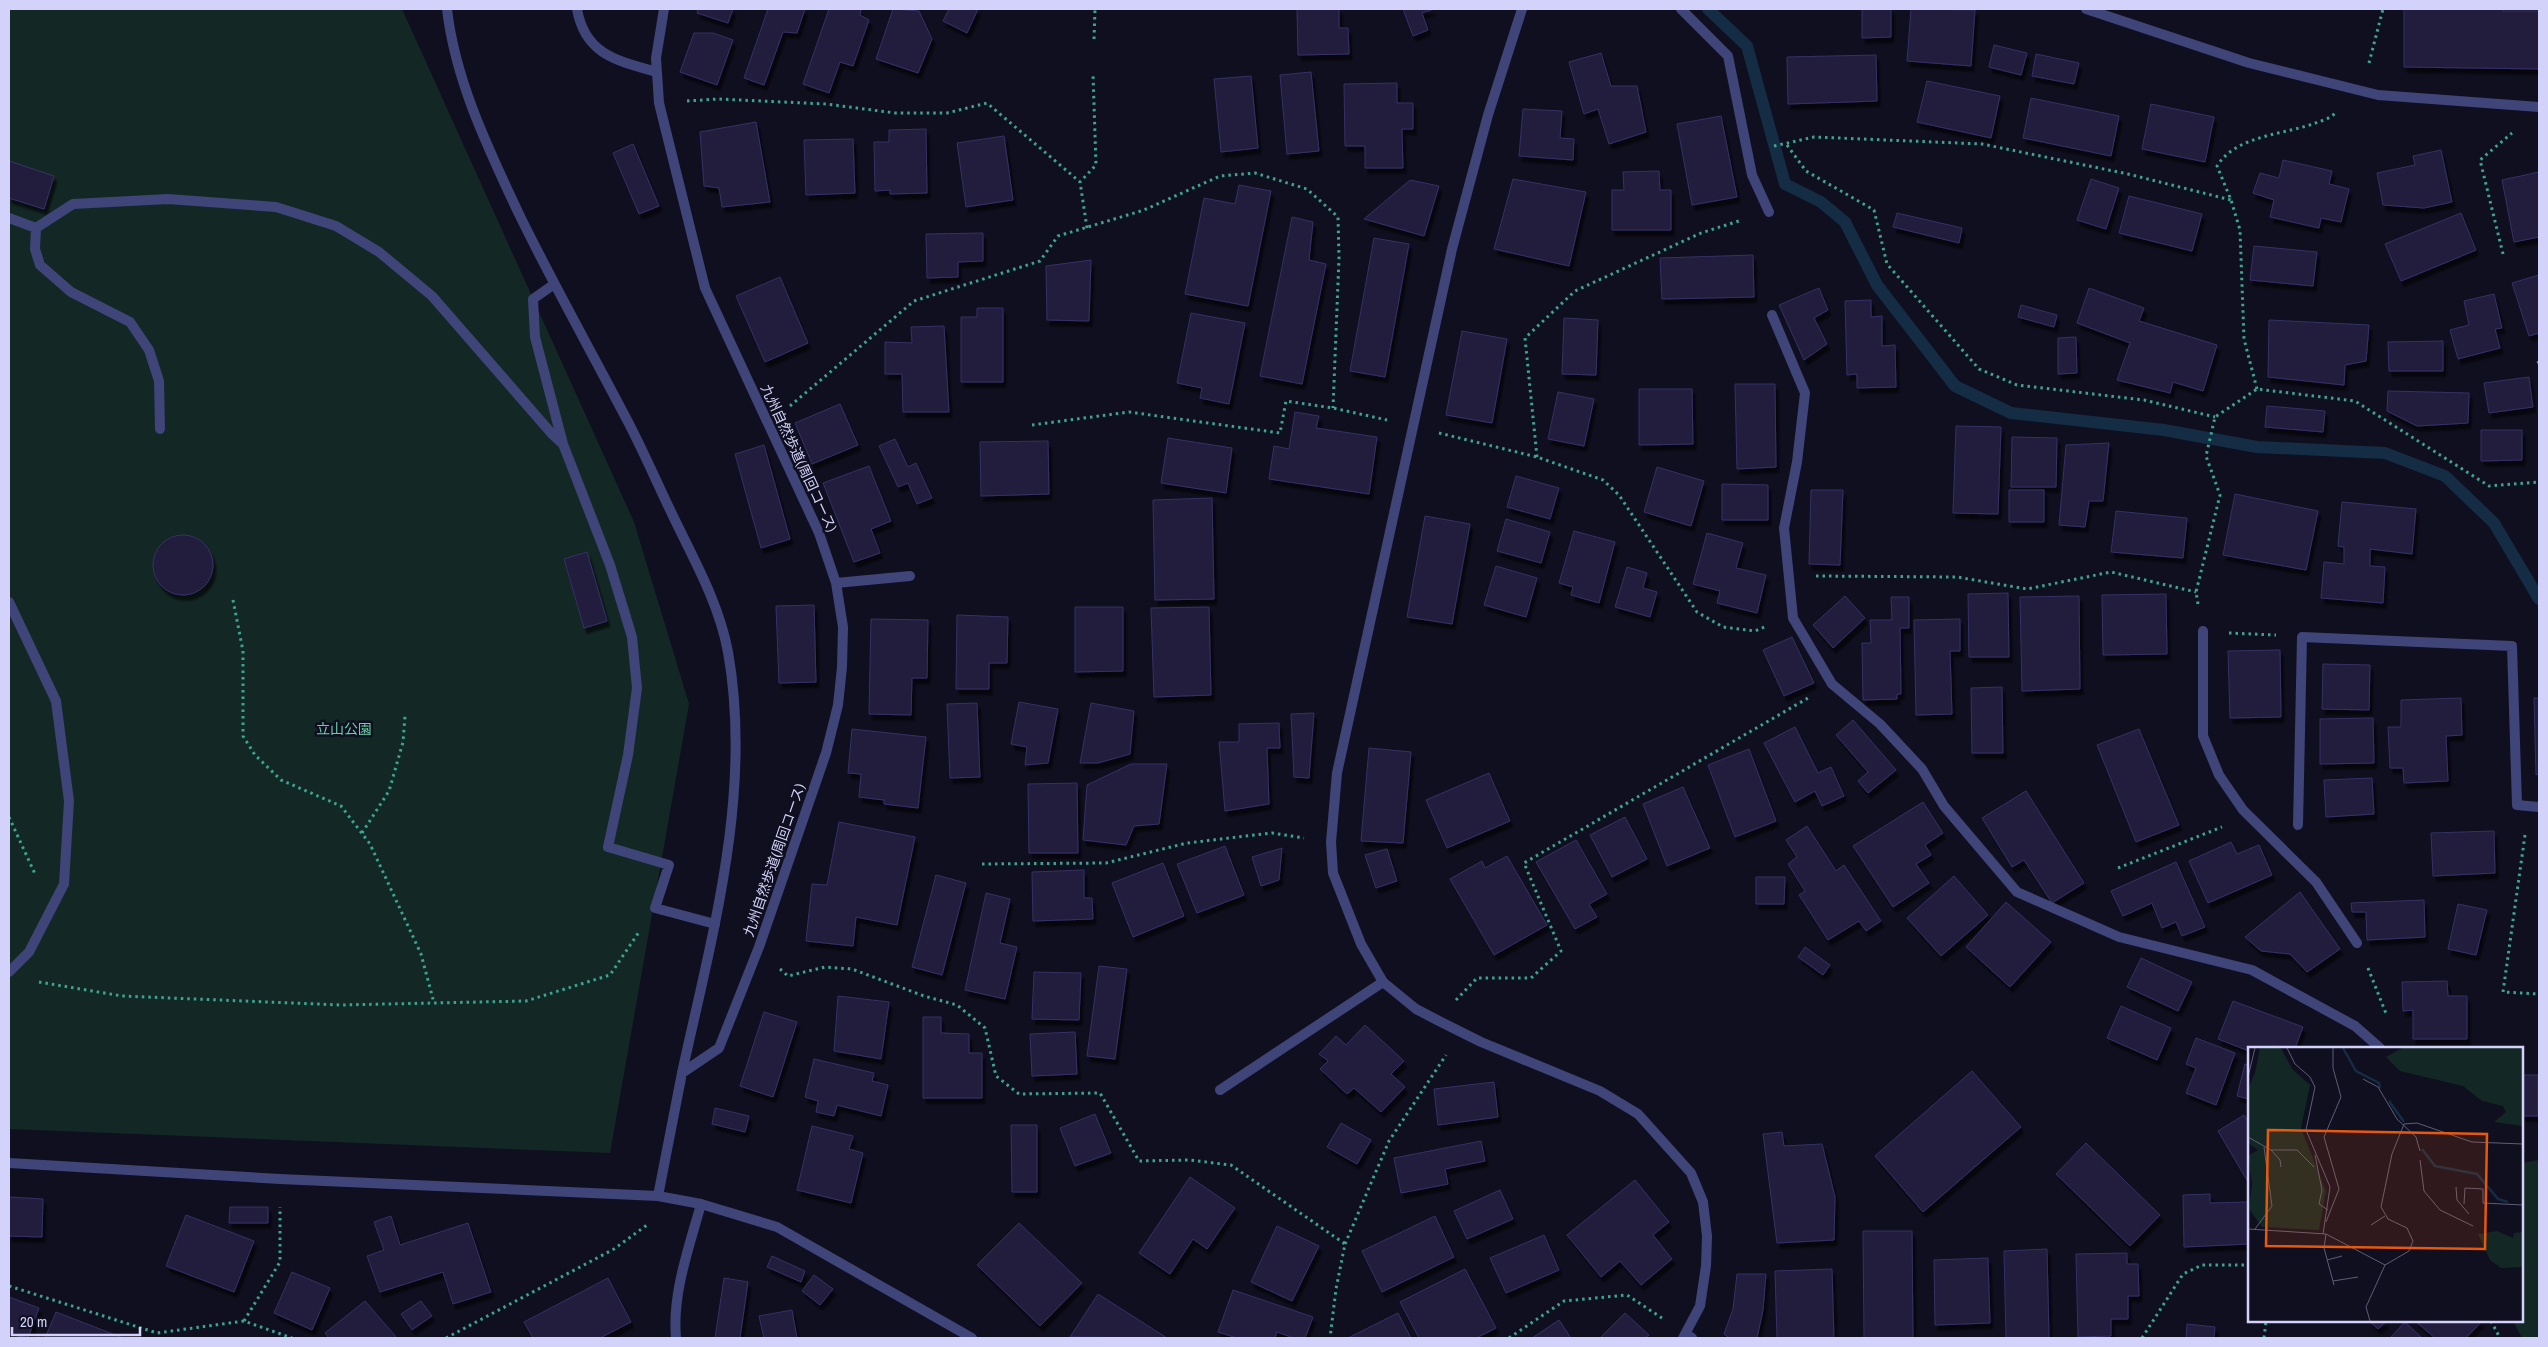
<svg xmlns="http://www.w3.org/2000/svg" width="2548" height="1347" font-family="'Archivo Narrow','Noto Sans JP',sans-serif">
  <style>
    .green { fill: #132825 }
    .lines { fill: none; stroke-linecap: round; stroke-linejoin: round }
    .stream { stroke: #142d44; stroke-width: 12 }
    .building { fill: #201d3e; stroke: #353167; filter: url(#shadow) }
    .path { stroke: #3aa692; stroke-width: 3; stroke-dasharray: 2.5 4; stroke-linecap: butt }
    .service { stroke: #3f4479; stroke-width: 10 }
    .minor { stroke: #3f4479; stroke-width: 10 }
    .tertiary { stroke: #3f4479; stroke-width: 10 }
    .labels { text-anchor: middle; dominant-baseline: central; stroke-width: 5; stroke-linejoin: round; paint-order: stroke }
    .street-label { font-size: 14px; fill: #d2d2fa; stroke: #100f1f }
    .park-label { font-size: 14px; fill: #66d2a9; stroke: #100f1f }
    .inset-river { fill: none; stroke: #142d44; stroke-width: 2.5 }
    .inset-road { fill: none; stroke: #5e5d77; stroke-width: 1 }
    .view { fill: #e8590c; fill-opacity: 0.15; stroke: #e8590c; stroke-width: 2.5 }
    .inset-edge { fill: none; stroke: #d2d2fa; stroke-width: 2.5 }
  </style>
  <defs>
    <filter id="shadow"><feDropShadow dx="3" dy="5.5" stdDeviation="1" flood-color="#0009"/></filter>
  </defs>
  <rect width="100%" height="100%" fill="#100f1f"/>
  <path class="green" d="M9,9H402L634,522L689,704L610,1153L9,1129Z
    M2539,1160V1338H2522L2513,1321H2522V1163Z"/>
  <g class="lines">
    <path class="stream" d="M1708,9L1747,46L1785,184L1821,202L1845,222L1877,285L1955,386L2011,413L2164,430L2257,447L2385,453L2445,476L2494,523L2539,599"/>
  </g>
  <path class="building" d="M698,9H733L728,23L697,13Z
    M768,9H805L797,33L783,32L764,85L744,78Z
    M829,9H861L860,15L869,20L853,66L840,62L829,93L803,84Z
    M893,9L919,11L932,39L918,73L876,59Z
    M949,9H978L967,33L943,21Z
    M1297,9H1339V28H1348L1349,54L1298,55Z
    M1403,9H1434L1422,13L1428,30L1413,36Z
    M1862,9H1891V37L1862,38Z
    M1911,9L1975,10L1971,66L1907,61Z
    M2404,9H2503V11H2539V69L2404,67Z
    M694,33H713L733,40L717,85L680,72Z
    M1994,45L2027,53L2021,75L1989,67Z
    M1601,53L1611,86H1637L1646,132L1609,144L1598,109L1584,114L1569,62Z
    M2036,54L2079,63L2074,84L2032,76Z
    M1876,55L1877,101L1788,104L1787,57Z
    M1311,72L1319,151L1287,154L1280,75Z
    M1251,76L1258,148L1221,152L1214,79Z
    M1927,81L2000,96L1991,138L1917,122Z
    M1397,83V103H1413V129H1402L1403,168H1365V146H1345L1344,84Z
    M2031,98L2119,116L2111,156L2023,138Z
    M2151,104L2214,117L2205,162L2142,149Z
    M1523,109L1562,111L1560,138L1574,139L1573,160L1519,156Z
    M1721,116L1737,197L1692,205L1677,124Z
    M756,122L770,202L722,207L719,188L704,186L700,132Z
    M926,129L927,193L890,194V190L875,191L874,142H889V130Z
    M1004,136L1013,200L966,207L957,143Z
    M853,139L855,193L806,195L804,140Z
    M633,144L659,206L639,214L613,153Z
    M2441,150L2452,202L2424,208L2383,205L2377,173L2415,165L2413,156Z
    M2283,160L2332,171L2329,184L2349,189L2341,222L2321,218L2319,228L2270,217L2274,200L2253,193L2260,173L2279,178Z
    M9,161L54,176L44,209L9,198Z
    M1659,171L1660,190H1671V230H1612V190H1624L1623,172Z
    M2539,172V237L2514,242L2502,180Z
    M1513,179L1586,192L1569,266L1494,249Z
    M2091,179L2119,188L2106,229L2077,220Z
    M1410,180L1439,186L1424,236L1364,219Z
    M1239,185L1271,191L1248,306L1185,294L1204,198L1235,204Z
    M2129,196L2202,214L2192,251L2119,233Z
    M1897,213L1962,228L1959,243L1893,227Z
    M2461,213L2476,250L2401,281L2385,244Z
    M1292,217L1313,222L1309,260L1326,264L1302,384L1260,376Z
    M983,233V261L958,262V277L927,278L926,234Z
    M1374,238L1409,244L1385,377L1350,371Z
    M2254,246L2317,252L2313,286L2250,280Z
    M1753,255L1754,297L1662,299L1660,258Z
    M1091,260L1089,321L1047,320L1046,266Z
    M2539,275V333L2529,336L2512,283Z
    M780,277L808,343L765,362L736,296Z
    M1819,288L1828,310L1814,318L1827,344L1804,360L1779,305Z
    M2089,288L2144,308L2139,321L2217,345L2203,391L2173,382L2170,393L2117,380L2130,343L2077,323Z
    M2494,294L2502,328L2495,329L2500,348L2458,359L2450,330L2469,325L2464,301Z
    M1871,300V317L1882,316V346L1895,345L1896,387L1857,388V374L1847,375L1845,301Z
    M2021,305L2057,315L2054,327L2018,317Z
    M977,308H1003V382H961V317H977Z
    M1191,313L1245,323L1229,404L1200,398L1202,388L1177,383Z
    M1564,318L1598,320L1596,375L1562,374Z
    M2269,320L2369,325L2366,361L2345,365L2344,385L2268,377Z
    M944,326L949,412H903L902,374H885V342L912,343L911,327Z
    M1462,331L1507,339L1492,423L1446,415Z
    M2076,337L2077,373L2058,374V338Z
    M2443,341V371H2389L2388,342Z
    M2529,377L2533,407L2489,413L2484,383Z
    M1735,384H1775L1776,467L1737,469Z
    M1639,389H1692L1693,444L1639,445Z
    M2388,391L2469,393L2468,423L2417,426L2387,411Z
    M1558,392L1594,399L1584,446L1548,439Z
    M840,404L858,445L812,464L795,423Z
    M2267,406L2325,411L2323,432L2265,427Z
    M1295,412L1319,416L1316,428L1377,437L1369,494L1269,479L1274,446L1289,449Z
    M1956,426L2001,427L1998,514L1953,513Z
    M2481,430H2522V460L2481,461Z
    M2012,437L2057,438L2056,487H2011Z
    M1168,438L1232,448L1226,493L1161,483Z
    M895,439L908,467L916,463L932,498L917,504L908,483L898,487L879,446Z
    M1048,441L1049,494L981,496L980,442Z
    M2109,443L2103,501H2089L2085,527L2059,525L2066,445Z
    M764,445L790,539L761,548L735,454Z
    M869,466L891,521L871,529L880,553L854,562L823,483Z
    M1657,467L1704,481L1691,526L1644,512Z
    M1516,476L1559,488L1550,519L1507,507Z
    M1722,484L1768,485V520H1722Z
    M1811,490H1843L1840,565L1809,564Z
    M2009,490H2044V522H2009Z
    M2235,494L2318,511L2306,570L2223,555Z
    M1212,498L1214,599L1155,600L1153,500Z
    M2342,502L2416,509L2412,554L2370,549V566L2385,567L2383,603L2321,598L2324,562L2344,564V547L2338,546Z
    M2116,511L2187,518L2183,558L2111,552Z
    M1425,516L1470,524L1452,624L1407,617Z
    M1506,519L1550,532L1541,563L1497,551Z
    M1574,531L1615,542L1599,603L1571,595L1573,587L1559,583Z
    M1707,533L1743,543L1736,568L1766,575L1757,613L1717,603L1720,591L1693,584Z
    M153 565a30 30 0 1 1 60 0a30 30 0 1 1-60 0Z
    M587,552L607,621L584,628L564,559Z
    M1496,566L1537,578L1526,617L1484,605Z
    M1627,567L1647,573L1643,588L1657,592L1650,617L1615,607Z
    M2008,593L2009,657H1969L1968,594Z
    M2166,594L2167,654L2103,655L2102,595Z
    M1845,596L1865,618L1833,648L1813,625Z
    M2079,596L2080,689L2022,691L2020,597Z
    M1891,597H1909V628H1900L1901,694H1897V699L1863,700L1862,643H1871L1870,620H1892Z
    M814,605L816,682L779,683L776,606Z
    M1075,607H1123V671L1075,672Z
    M1209,607L1211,695L1154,697L1151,608Z
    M957,615L1008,617L1007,663H989V689H956Z
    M871,619L928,620L927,678H912L911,715L869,714Z
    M1960,619V651H1950L1952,714L1916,715L1914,620Z
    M1792,637L1814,683L1784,696L1763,650Z
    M2280,650L2281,717L2230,718L2228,651Z
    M2323,664L2370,665L2369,710L2322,709Z
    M2002,687L2003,753H1972L1971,688Z
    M2461,698L2462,735L2446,736L2448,781L2404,783L2403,768H2390L2388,727H2401V700Z
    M2534,698H2539V774L2536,775Z
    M1019,702L1058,709L1048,763L1025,765L1027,747L1011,744Z
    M977,703L980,777L950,778L947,704Z
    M1091,703L1134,711L1130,754L1098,763H1080Z
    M1314,713L1309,778L1294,777L1291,714Z
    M2373,718L2374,763L2320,764V719Z
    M1853,720L1896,770L1868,793L1858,781L1868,772L1836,735Z
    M1279,723L1280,748H1267L1269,804L1225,811L1219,742H1239V724Z
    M1795,727L1818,773L1831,767L1844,796L1822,806L1815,791L1795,802L1764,743Z
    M852,729L926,737L918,808L884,804V800L859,797L861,774L848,773Z
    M2139,729L2179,825L2136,842L2097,745Z
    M1369,748L1411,752L1403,843L1361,841Z
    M1749,749L1776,821L1735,837L1708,765Z
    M1131,764H1167L1159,824L1134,826L1126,845L1083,840L1087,785Z
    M1489,773L1510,821L1447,848L1426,800Z
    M2372,778L2374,814L2326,817L2324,780Z
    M1077,783L1078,853H1029L1028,784Z
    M1683,787L1710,848L1667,866L1643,804Z
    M2026,791L2084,883L2052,903L2024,860L2012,867L1982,818Z
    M1923,802L1943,833L1925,845L1931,855L1916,864L1929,883L1893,907L1853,846Z
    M1625,817L1647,859L1612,877L1590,835Z
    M839,822L915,837L897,925L856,917L853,946L806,941L812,884L827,885Z
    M1807,826L1836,871L1844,865L1881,921L1866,931L1859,921L1828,940L1799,895L1805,891L1788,864L1797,857L1786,840Z
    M2494,831L2495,873L2433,876L2431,833Z
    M1576,840L1607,894L1589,904L1597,917L1575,929L1536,862Z
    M2231,842L2237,854L2259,845L2272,875L2208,903L2189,861Z
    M1225,846L1244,895L1197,913L1177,864Z
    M1282,848L1279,880L1261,886L1252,857Z
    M1387,849L1397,881L1376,888L1365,855Z
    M1507,856L1547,925L1494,955L1450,879L1482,861L1485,868Z
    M2176,862L2205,927L2182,936L2176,922L2162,928L2152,903L2123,916L2111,891Z
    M1163,863L1184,916L1133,937L1112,883Z
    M1084,870V898H1092L1093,919L1033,921L1032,872Z
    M936,875L966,883L942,975L912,967Z
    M1954,876L1988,915L1941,956L1907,918Z
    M1756,877H1785L1784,904H1756Z
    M2300,892L2340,949L2307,972L2290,954L2261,951L2245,937Z
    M986,893L1010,899L1000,943L1017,947L1005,999L965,990Z
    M2424,900L2425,937L2367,940L2366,912H2352L2351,903Z
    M2006,902L2051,942L2010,987L1966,947Z
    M2458,904L2487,910L2476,955L2448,949Z
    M1805,947L1830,965L1823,975L1798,957Z
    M2141,958L2192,982L2178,1011L2127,987Z
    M1099,966L1127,969L1115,1059L1087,1056Z
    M1034,972L1081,973L1079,1020L1032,1019Z
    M2447,981L2448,996H2467V1039H2413V1010L2403,1011L2402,982Z
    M838,996L889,1002L881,1059L834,1051Z
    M2233,1001L2303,1027L2295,1048L2273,1046L2272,1048H2249V1051L2218,1039Z
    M2121,1006L2171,1028L2157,1060L2107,1038Z
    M764,1012L797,1022L773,1097L740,1086Z
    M923,1017H941V1033L969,1034V1053H982V1098H923Z
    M1365,1025L1404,1061L1391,1074L1405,1087L1381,1112L1354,1088L1347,1094L1320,1069L1328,1061L1319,1054L1336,1036L1346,1045Z
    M1075,1032L1077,1074L1032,1076L1030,1034Z
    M2196,1038L2235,1053L2216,1105L2186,1093L2196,1068L2186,1064Z
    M814,1059L874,1073L872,1081L888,1085L881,1116L837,1105L834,1116L816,1112L818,1101L805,1097Z
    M2245,1064L2249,1065V1099L2237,1096Z
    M1972,1071L2021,1127L1923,1212L1875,1156Z
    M2522,1075H2538V1116H2522Z
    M1494,1082L1498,1117L1438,1125L1434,1089Z
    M715,1108L749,1116L745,1132L712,1124Z
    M1095,1114L1111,1153L1075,1166L1060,1128Z
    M2244,1115L2249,1123L2248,1182L2218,1131Z
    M1341,1123L1371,1140L1357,1164L1327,1147Z
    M1011,1125H1037V1192H1012Z
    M812,1126L853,1136L849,1149L863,1153L851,1203L797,1190Z
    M1782,1132L1784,1146L1822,1144L1835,1197L1834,1240L1777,1243L1763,1134Z
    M1481,1141L1485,1161L1445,1169L1448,1184L1401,1193L1394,1158Z
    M2086,1143L2160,1215L2130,1246L2056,1174Z
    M1190,1177L1235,1208L1207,1249L1193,1239L1170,1274L1139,1253Z
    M1635,1180L1669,1222L1653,1235L1672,1259L1641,1285L1620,1261L1601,1277L1567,1235Z
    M1500,1190L1513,1219L1467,1239L1454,1211Z
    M2210,1194V1203L2249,1202V1244L2184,1247L2183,1195Z
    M9,1197L43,1199L42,1237L9,1236Z
    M230,1207H268V1223H229Z
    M186,1215L254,1241L234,1292L166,1266Z
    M391,1216L400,1245L468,1223L491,1292L453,1304L443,1272L380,1292L367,1256L384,1250L374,1222Z
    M1435,1216L1454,1257L1382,1292L1362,1251Z
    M1019,1223L1082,1283L1040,1326L977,1265Z
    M1277,1226L1319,1246L1292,1301L1251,1282Z
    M1863,1231H1912L1913,1338H1864Z
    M1544,1235L1559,1270L1506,1293L1490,1258Z
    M2047,1249L2049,1338H2006L2004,1251Z
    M2127,1253V1264H2138L2139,1296H2128V1319H2111V1336L2078,1337L2076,1254Z
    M772,1256L805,1271L801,1282L767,1267Z
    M1988,1258L1990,1323L1935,1325L1934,1260Z
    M1465,1269L1496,1328L1476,1338H1419L1400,1302Z
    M1832,1269L1834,1338H1777L1775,1271Z
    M292,1272L330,1288L312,1330L274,1313Z
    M1737,1274H1766L1763,1310L1757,1338H1729L1724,1334L1733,1309Z
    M814,1275L833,1289L820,1305L802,1291Z
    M608,1278L631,1322L600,1338H533L524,1322Z
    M724,1278L748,1282L740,1338H715Z
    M1233,1290L1313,1317L1305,1338H1294L1277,1332L1275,1338H1237L1218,1332Z
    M1098,1294L1167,1338L1070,1337Z
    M9,1297L39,1308L28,1338L9,1334Z
    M365,1301L397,1338H329L325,1333Z
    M421,1301L432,1316L412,1330L401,1314Z
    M792,1310L797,1338H764L759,1316Z
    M56,1312L123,1338H45Z
    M1398,1313L1411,1338H1348Z
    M1625,1313L1649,1335L1645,1338H1600Z
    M1559,1320L1571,1338H1532Z
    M2369,1321H2387L2378,1329Z
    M2415,1321H2482L2466,1338H2435Z
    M2405,1322L2422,1338H2390Z
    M2187,1324L2215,1327L2214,1338H2186Z"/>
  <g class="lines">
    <path class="path" d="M1094,39L1095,9
      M2369,63L2383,9
      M687,101L718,99L826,104L895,113H947L987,103L1080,182
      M1787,145L1806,171L1874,210L1887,264L1979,369L2017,385L2144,400L2215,417
      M1774,146L1814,137L1982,144L2128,174L2231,200
      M1087,228L1080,182L1096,165L1093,74
      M2503,254L2480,160L2512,133
      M2538,361L2539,364
      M2257,389L2244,339L2240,230L2231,200L2217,166C2237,134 2286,135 2318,122C2324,120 2331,118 2335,113
      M790,406L914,301L1040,261L1058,236L1144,210L1220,176L1255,173L1307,189L1338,217L1339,258L1333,408
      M1032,425L1129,412L1280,433L1286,401L1333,408L1387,420
      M1439,433L1537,457L1603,480L1619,495L1697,612L1723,627L1755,631L1767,626
      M1537,457L1525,338L1575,291L1701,233L1742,220
      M1816,576L1957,577L2027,589L2111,572L2196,592
      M233,600L243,651V736L255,755L281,780L341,806L370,844L421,954L434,1003
      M2198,604L2196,592L2220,495L2206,456L2215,417L2257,389L2355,401L2489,486L2539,482
      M2229,633L2276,635
      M9,817L35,874
      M362,833L389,791L403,742L405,716
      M2525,835L2503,992L2539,994
      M982,864L1106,863L1187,843L1272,833L1304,838
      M2118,868L2222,827
      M2368,968L2387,1016
      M780,969L788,976L825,967L852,969L924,996L957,1005L985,1028L996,1076L1019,1094L1100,1093L1139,1161L1189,1160L1231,1165L1345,1244L1336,1289L1330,1338
      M39,982L122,996L341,1005L526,1001L610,975L639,932
      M1456,1000L1477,978H1531L1561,951L1524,863L1808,698
      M1345,1244L1389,1141L1446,1055
      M9,1286L157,1333L244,1321L292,1338
      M244,1321L280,1262V1207
      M2491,1321L2500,1338
      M446,1338L614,1249L647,1225
      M1509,1338L1564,1301L1627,1295L1662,1318
      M2142,1338L2183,1274L2202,1265H2249
      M2264,1338L2266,1321"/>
    <path class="service" d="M1686,1334L1692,1338"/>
    <path class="minor" d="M577,9C585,55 618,61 657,72
      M1681,9L1728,56L1752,175L1769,212
      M9,218L36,228L35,249L40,265L71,292L130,322L149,350L159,381L160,429
      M36,228L73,204L168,199L276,207L336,226L379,252L432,296L552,434L563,444
      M553,285L533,299L535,337L563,444L610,565L632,637L637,688L628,755L608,847L669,865L655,908L715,924
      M1772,315L1805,393L1797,462L1784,528L1793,618L1832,684L1880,724L1922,769L1944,806L2017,892L2119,937L2252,970L2355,1026L2380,1048
      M836,583L910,576
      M9,602L56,701L69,801L64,884L29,952L9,972
      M2203,631V736L2219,775L2243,810L2316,882L2357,943
      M2298,825L2302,637L2512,646L2517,805L2539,807
      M1220,1090L1383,982
      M658,1196L682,1073L719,1048L759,947L826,753L838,705L842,667L843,627L836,583L819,533L705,288L659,103L656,58L664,9
      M676,1338C672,1293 689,1248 701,1204"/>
    <path class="tertiary" d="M447,9C455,80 488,148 518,212C552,282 590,349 626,418C643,450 657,483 673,516C694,560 719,603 728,652C753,793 712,935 682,1073
      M1522,9L1488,115L1452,249L1337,773L1331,842L1333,873L1361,944L1383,982L1416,1009L1437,1020L1481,1042L1600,1091L1638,1114L1691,1173L1703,1202L1707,1236L1706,1266L1700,1306L1683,1338
      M2086,9L2249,63L2378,95L2539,107
      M9,1163L280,1179L658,1196L701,1204L777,1227L972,1338"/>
  </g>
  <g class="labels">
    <g class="street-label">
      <text transform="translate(799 458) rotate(65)">九州自然歩道(周回コース)</text>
      <text transform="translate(774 860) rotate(-71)">九州自然歩道(周回コース)</text>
    </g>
    <g class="park-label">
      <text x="344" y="729">立山公園</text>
    </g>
  </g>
  <g transform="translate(2248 1047)">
    <rect width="275" height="275" fill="#100f1f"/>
    <path d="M12,1H33L44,22L62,38L53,81L78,144L71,183L14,180L1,162L4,137L0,109L10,103L0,96V42L7,26ZM154,1H275V79L246,75L258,65L255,59L234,54L215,39L152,24L138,10ZM275,177V220L253,221L242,213L230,187L249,184L265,191L266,186L274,185Z" fill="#132825"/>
    <path class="inset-river" d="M95,1L108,24L131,36L132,41M141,54L156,75M174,102L187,119L229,127L250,152L260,155"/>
    <path class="inset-road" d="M39,1L47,17L62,30L67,40L58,83L82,140L75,187M0,30L7,1M115,32L130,40L149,72L168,90L172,104M0,90L23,103L32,113L33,120M23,103H49L66,120M67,108L74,143L71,157L80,163M172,113L176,144L192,163L225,179M208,140L209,153L221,167M216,157L217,141L235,142V156L275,158M78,175L91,142L76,90L93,50L85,21V1M123,178L137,169M0,182L78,187L137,218L161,204L165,194L159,181L140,172L133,160L144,107L156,77L169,76L224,95L275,97M7,182L24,159L16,100M78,187L76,201L86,238M79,213L94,209M85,234L110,230M122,274L118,260L137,218"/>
    <path class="view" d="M20,83L239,87L237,202L18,199Z"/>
    <rect width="275" height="275" class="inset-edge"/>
  </g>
  <rect width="2548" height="1347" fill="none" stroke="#d2d2fa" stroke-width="20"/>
  <path d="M12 1327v8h128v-8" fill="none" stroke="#d2d2fa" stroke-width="2.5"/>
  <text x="20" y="1327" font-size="15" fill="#d2d2fa" stroke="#100f1f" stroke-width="4" paint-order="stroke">20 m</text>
</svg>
